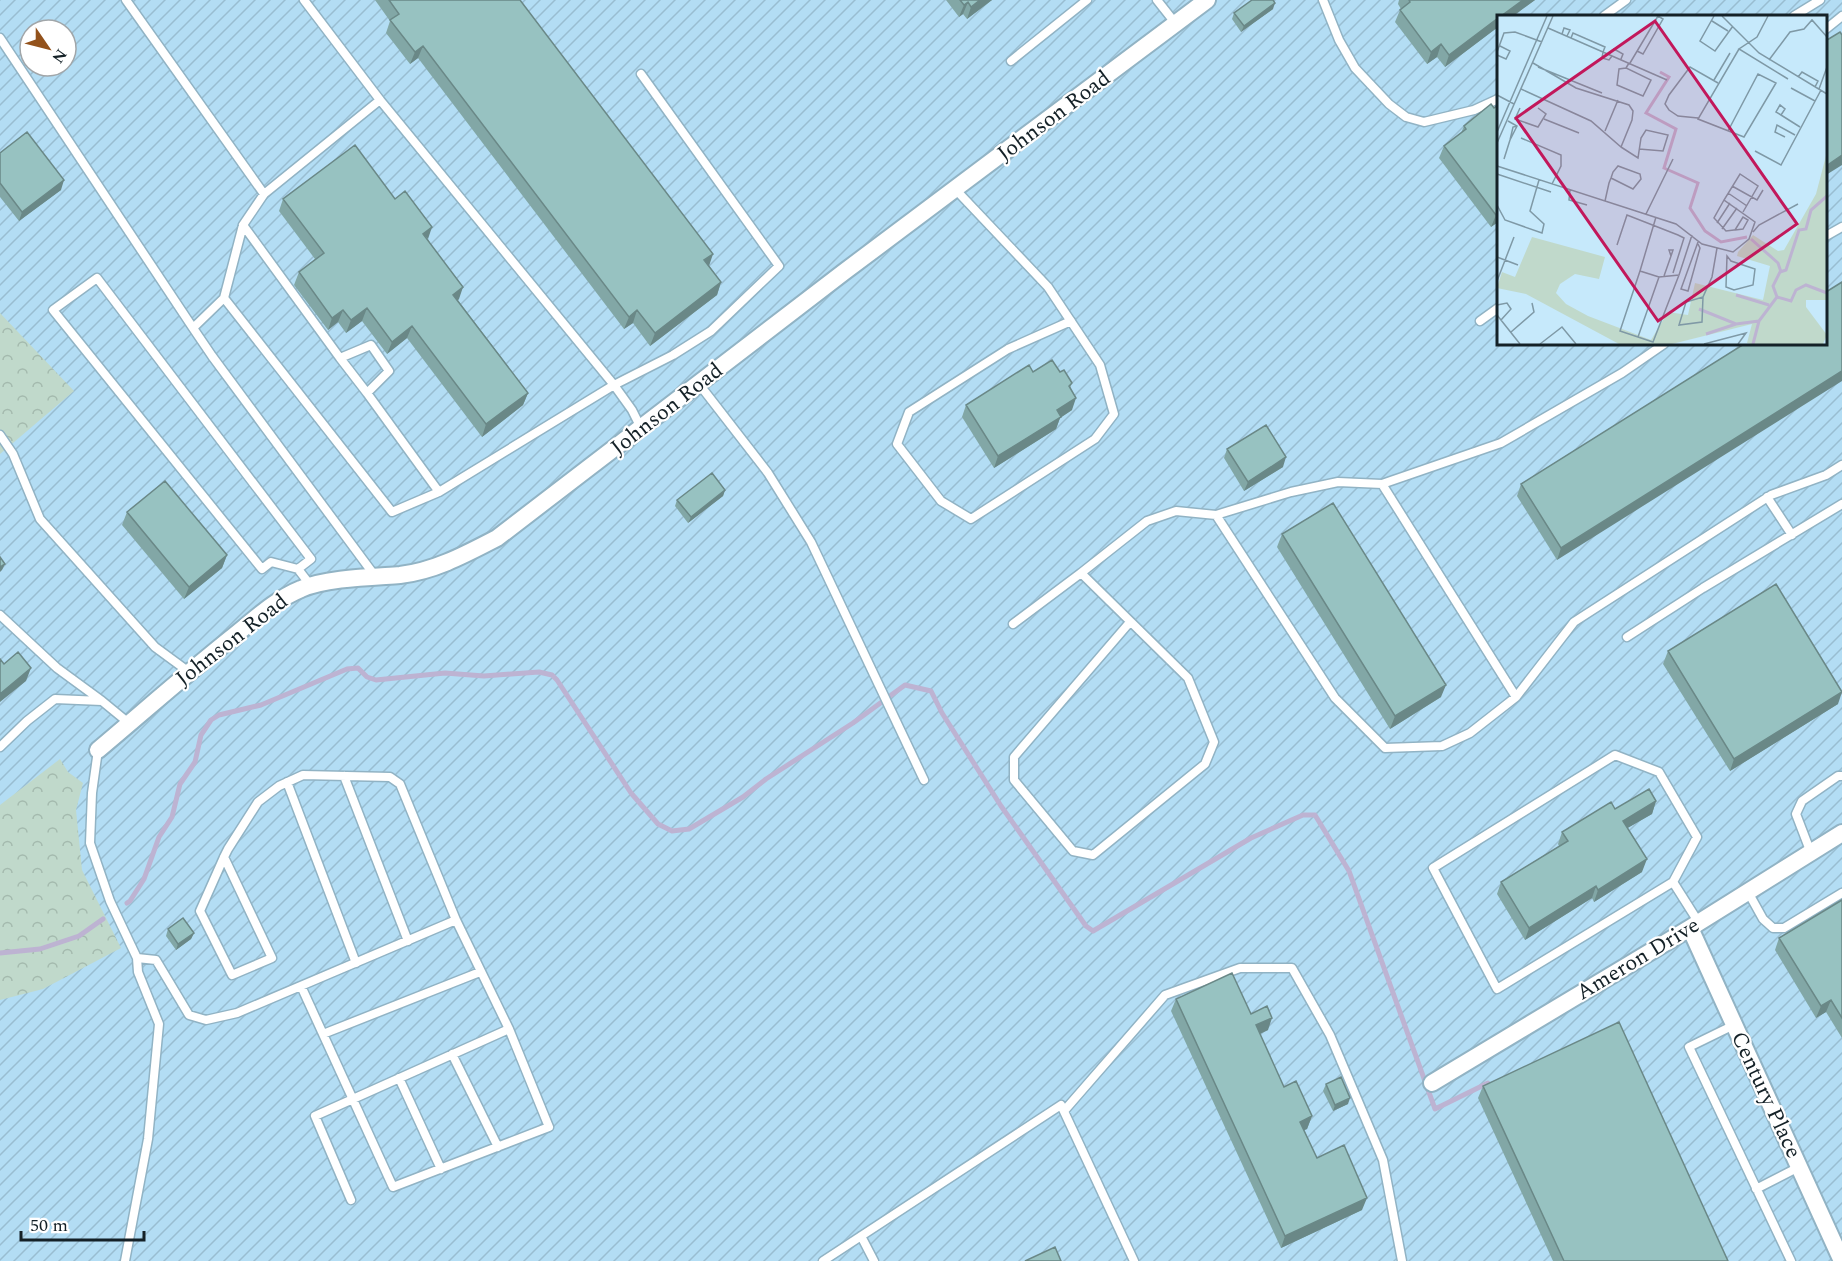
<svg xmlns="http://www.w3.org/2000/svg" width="1842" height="1261" font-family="Spectral,serif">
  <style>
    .industrial { fill: url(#industrial-furrows); fill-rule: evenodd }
    .forest { fill: url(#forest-crowns) }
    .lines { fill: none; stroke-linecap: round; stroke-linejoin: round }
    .stream { stroke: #bdb3d2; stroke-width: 5 }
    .service-casing { stroke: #91b3c4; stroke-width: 11 }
    .minor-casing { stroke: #91b3c4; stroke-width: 20 }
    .service { stroke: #fff; stroke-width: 8 }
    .minor { stroke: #fff; stroke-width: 16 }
    .wall { fill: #82a7a6 }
    .shaded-wall { fill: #6a8887 }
    .building { fill: #97c2c1; stroke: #6a8887; stroke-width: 1.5 }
    .labels { text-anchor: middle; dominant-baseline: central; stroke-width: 4.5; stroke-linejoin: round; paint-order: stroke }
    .street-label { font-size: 22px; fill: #142127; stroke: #fff }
    .inset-river { fill: none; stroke: #bdb3d2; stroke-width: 3 }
    .inset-road { fill: none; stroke: #7f99a6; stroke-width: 1.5 }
    .view { fill: #c2185b; fill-opacity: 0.15; stroke: #c2185b; stroke-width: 3 }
    .inset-edge { fill: none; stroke: #142127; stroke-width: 3 }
  </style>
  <defs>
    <pattern id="industrial-furrows" width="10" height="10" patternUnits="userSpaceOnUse" patternTransform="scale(1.5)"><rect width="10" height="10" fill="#b3ddf4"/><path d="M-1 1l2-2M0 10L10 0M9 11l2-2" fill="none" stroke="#99bdd1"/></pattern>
    <pattern id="forest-crowns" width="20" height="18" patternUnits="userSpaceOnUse" patternTransform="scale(1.5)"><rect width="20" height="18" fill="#c0d9cb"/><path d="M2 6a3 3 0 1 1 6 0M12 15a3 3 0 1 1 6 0" fill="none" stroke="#a4baae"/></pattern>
  </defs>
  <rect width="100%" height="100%" fill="#c6e9fb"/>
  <path class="industrial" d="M0,0H1842V1261H0ZM1498,16H1826V344H1498ZM30,30H66V66H30Z"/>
  <path class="forest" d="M0,313L74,391L0,454Z
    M60,759L68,772L83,783L76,810L82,870L121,948L43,989L0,1000V805Z"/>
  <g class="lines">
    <path class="stream" d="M127,903L130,901L144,879L159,837L172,817L180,784L195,762L201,735L211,720L219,715L261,705L347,669L358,668L367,677L376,680L445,673L484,676L539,672L552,675L557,680L631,793L658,824L672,831L689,829L743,797L766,779L853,723L905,685L931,691L942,713L1001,806L1086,926L1093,931L1251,838L1303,815H1315L1349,871L1435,1109L1488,1083
      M0,953L40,949L79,936L103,919"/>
    <g class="service-casing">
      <path id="service" d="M126,0L264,194L380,100L304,0
        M1157,0L1176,24
        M1323,0L1339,40L1355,68L1389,104L1406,117L1424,122L1474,110L1498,99
        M1604,16L1626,0
        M1794,16L1820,0
        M1826,29L1842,16
        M0,38L193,328
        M1011,61L1087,0
        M380,100L614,385L632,410L641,428
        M956,190L1048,287L1100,365L1114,414L1095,439L971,519L941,501L897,444L909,412L1008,349L1071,321
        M264,194L243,225L224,298L193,328L212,356L375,576
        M243,225L340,358L371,345L389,371L367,393L340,358
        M1826,236L1842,227
        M224,298L392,512L439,492L614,385L673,355L711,331L779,266L641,74
        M1480,321L1498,308
        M1664,344L1622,373L1501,443L1382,484L1338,482L1291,492L1216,515L1335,698L1385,748L1442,746L1470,733L1516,697L1574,622L1771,495L1826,475L1842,465
        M699,384L768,473L811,542L924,780
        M367,393L439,492
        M0,435L13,454L40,519L155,647L189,672
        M1382,484L1516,697
        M1767,497L1792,535
        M298,569L271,562L262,569L53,310L97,278L311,559L298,569L311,586
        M0,615L57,668L102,701L55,699L27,721L0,747
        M1130,622L1014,757V780L1073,851L1093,855L1205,764L1214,742L1188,678L1081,573L1147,521L1176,511L1216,515
        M1013,624L1081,573
        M1627,637L1703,588L1842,504
        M102,701L130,724
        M98,750L92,793L90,843L110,901L137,958L156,960L189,1015L206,1020L237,1013L456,920L509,1029L549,1127L393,1187L301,986
        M344,776L408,941
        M287,782L356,963
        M1811,853L1796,814L1802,801L1838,776H1842
        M224,857L272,958L232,975L200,911L224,857L228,849L258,802L279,786L303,775L390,777L400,784L456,920
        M1673,882L1697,837L1659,772L1615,755L1433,868L1497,989L1673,882L1699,923
        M1748,892L1763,919L1773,928H1784L1842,893
        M1734,1025L1689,1047L1791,1261
        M323,1034L480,972
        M452,1054L498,1147
        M399,1078L441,1169
        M1064,1111L1165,995L1240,968H1292L1330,1035L1383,1160L1402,1261
        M1756,1189L1799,1167
        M351,1200L315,1116L509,1029
        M861,1236L874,1261
        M125,1261L148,1139L159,1024L138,972L137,958
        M823,1261L1061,1105L1134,1261"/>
    </g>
    <g class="minor-casing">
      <path id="minor" d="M98,750C142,713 185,675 230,639C253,621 274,600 301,589C325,578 372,577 400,575C435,571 466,554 497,538L844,272L1207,0
        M1690,928L1842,1261
        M1432,1083L1690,928L1842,833"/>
    </g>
    <use href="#service" class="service"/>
    <use href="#minor" class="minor"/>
  </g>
  <path class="wall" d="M375,0H520L721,282L717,295L650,346L633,323L624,329L418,58L410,64L386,33L390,21Z
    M946,0H992L967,19L963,14L959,17Z
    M1399,0H1535L1513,16H1498V27L1445,67L1437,57L1427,64L1395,22L1400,10L1401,9L1398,4Z
    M1273,9L1241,32L1232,19L1234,13Z
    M1494,108L1498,222L1491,227L1439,158L1444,146L1461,133L1464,126Z
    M0,153L61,190L19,221L0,197Z
    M283,199H395L428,239L459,299L458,300L528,393L523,405L482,437L407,338L387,354L362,321L346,333L338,322L328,330L294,285L299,272L315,259L279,211Z
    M1744,344L1557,560L1517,496L1521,484Z
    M1033,372H1060L1072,383L1070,388L1072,410L1060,418L1056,429L994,468L962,417L966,405Z
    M1227,449L1283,467L1244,491L1224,458Z
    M725,490L723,496L688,523L675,506L677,500Z
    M127,512L227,555L222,568L184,599L122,525Z
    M1282,534L1441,697L1390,729L1277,547Z
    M1668,651L1838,704L1730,771L1663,664Z
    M1656,801L1652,814L1627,828L1642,872L1594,902L1592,898L1525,940L1497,894L1501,882L1559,846L1558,844L1562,832L1615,809Z
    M1842,900V1038L1826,1012L1816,1018L1775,950L1779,938Z
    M168,929L194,933L191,939L176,950L166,936Z
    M1176,999L1251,1014L1268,1030L1260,1034L1284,1087L1312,1116L1307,1129L1304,1130L1317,1158L1362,1210L1281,1248L1171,1011Z
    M1326,1084L1348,1104L1333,1111L1323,1091Z
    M1483,1086L1728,1261H1553L1478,1098Z"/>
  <path class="shaded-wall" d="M980,0H992L967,19L971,7Z
    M1523,0H1535L1513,16H1501Z
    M968,2L963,14L959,17L964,5Z
    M1275,3L1273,9L1241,32L1244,26Z
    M1498,18V27L1445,67L1449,55Z
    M1441,44L1437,57L1427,64L1431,52Z
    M423,46L418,58L410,64L415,52Z
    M1842,155V165L1826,175V166Z
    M64,180L61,190L19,221L22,212Z
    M1498,213V222L1491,227L1496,215Z
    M432,227L428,239L423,234Z
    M713,254L709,266L704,260Z
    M721,282L717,295L650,346L655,333Z
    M463,287L459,299L449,307L453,295Z
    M367,308L362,321L346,333L351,320Z
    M343,310L338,322L328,330L332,318Z
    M637,310L633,323L624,329L629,317Z
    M412,326L407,338L387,354L392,342Z
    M1842,371V381L1557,560L1561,548Z
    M528,393L523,405L482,437L486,424Z
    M1076,398L1072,410L1060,418L1056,429L994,468L998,456L1057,410Z
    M1286,457L1283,467L1244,491L1248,482Z
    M725,490L723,496L688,523L691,517Z
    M227,555L222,568L184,599L189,587Z
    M5,564L2,570L0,572V567Z
    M31,668L26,681L0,702V694Z
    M1446,685L1441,697L1390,729L1395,716Z
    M1842,692L1838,704L1730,771L1734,759Z
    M1656,801L1652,814L1619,833L1623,821Z
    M1647,859L1642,872L1594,902L1598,890Z
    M1596,886L1592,898L1525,940L1529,928Z
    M194,933L191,939L176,950L178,944Z
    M1831,1000L1826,1012L1816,1018L1821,1006Z
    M1272,1018L1268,1030L1251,1038L1256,1025Z
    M1350,1098L1348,1104L1333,1111L1335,1105Z
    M1312,1116L1307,1129L1295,1134L1300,1122Z
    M1367,1198L1362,1210L1281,1248L1285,1236Z"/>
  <path class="building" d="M389,0H520L713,254L704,260L721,282L655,333L637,310L629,317L423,46L415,52L390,20L399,14Z
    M960,0H980L971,7L968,2L964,5Z
    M1252,0H1273L1275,3L1244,26L1234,13Z
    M1409,0H1523L1501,16H1498V18L1449,55L1441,44L1431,52L1400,10L1410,2Z
    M1840,32L1842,35V155L1826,166V37L1827,40Z
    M1491,104L1494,108L1498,105V213L1496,215L1444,146L1466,129L1464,126Z
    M27,132L64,180L22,212L0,183V153Z
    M355,145L395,199L405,191L432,227L423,234L463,287L453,295L528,393L486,424L412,326L392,342L367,308L351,320L343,310L332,318L299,272L324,253L283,199Z
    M1842,282V371L1561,548L1521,484L1744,344H1826V292Z
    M1052,360L1060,372L1064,370L1072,383L1069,386L1076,398L1057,410L1061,417L998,456L966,405L1029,365L1033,372Z
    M1266,425L1286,457L1248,482L1227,449Z
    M712,473L725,490L691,517L677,500Z
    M165,481L227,555L189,587L127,512Z
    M1333,503L1446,685L1395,716L1282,534Z
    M0,557L5,564L0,567Z
    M1776,584L1842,692L1734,759L1668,651Z
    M18,652L31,668L0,694V659L4,664Z
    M1649,789L1656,801L1623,821L1647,859L1598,890L1596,886L1529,928L1501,882L1568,841L1562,832L1611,802L1615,809Z
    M1842,900V1018L1831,1000L1821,1006L1779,938Z
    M183,918L194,933L178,944L168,929Z
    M1232,973L1251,1014L1267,1006L1272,1018L1256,1025L1284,1087L1296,1081L1312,1116L1300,1122L1317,1158L1344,1145L1367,1198L1285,1236L1176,999Z
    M1619,1022L1728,1261H1564L1483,1086Z
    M1341,1077L1350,1098L1335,1105L1326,1084Z
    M1055,1247L1061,1261H1025Z"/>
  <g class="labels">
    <g class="street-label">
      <text transform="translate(1054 116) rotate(-37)">Johnson Road</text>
      <text transform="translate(667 409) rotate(-38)">Johnson Road</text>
      <text transform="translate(232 640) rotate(-38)">Johnson Road</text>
      <text transform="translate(1638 959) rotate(-31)">Ameron Drive</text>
      <text transform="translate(1766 1095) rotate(65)">Century Place</text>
    </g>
  </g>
  <g transform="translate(1497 15)">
    <rect width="330" height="330" fill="#c6e9fb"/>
    <path d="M330,137V285H309V292L330,320L326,329H254L250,328L255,309L175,329H122L29,279L0,273L5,257L18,262L35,222L108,242L102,264L78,259L63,269L59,278L69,289L91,301L154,325L171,297L191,300L198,268L266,285L273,251L240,241L241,237L256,220L281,236L287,235L319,179Z" fill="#c0d9cb"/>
    <path class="inset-river" d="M163,57L172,62L149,98L179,114L167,153L201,168L193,193L208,216L224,227L250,222M254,224L281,248L284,257M239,280L272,290M280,282L294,286L299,275L309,270L330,278M202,294L239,309L262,306M209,319L239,309M256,329L262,306L280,282L276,271L283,257L289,255L302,215L309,214L314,195L330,181"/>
    <path class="inset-road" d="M217,1L203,26L218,36L236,11M225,1L262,38L330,79M271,1L260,22L242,34L291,64M215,6L231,16M51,13L170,65M65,19L67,13L73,15L70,21M74,23L76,18L108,32L106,37M140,36L146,39L166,4L161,1M0,37L7,18L18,17L45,27M106,37L105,43L112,45L115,41M111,39L117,34L126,39L124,44M0,40L9,44L13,36L3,31M272,45L293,17L307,14L315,5L330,22M133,48L161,1M41,52L105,78M129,53L122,54L120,70L146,81L154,65L129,53L132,48M301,62L305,57L321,66L318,72M217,65L233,38M294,73L318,86M24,74L94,106L124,132L135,105L136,96L132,90L79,73L36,48M322,74L330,52M0,80L17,89M23,93L18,104L41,112L49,99L41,93M284,100L288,94L283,90L279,97L284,100L303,112M201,103L181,101L172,95L168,89L172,80L193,52L221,68M47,104L82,118M11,106L20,111L13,125L16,112L20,111M108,116L121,85M231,116L261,59L279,68L247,122L201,104L242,34M0,117L50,1M288,122L278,117L280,110L298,120M24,123L64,140V151L55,169M0,128L56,1M124,132L141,143L144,123L149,115L171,120L166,136L142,134M258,136L284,150L324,75M7,144L13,125M0,151L179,209L205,229L236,237L252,224L258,207L227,185L243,159L261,171L246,197M0,159L54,177M235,171L260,185L266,175M73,175L72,185L90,190M231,178L250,191M227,185L217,203L229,216L237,215H238L246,214L251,205L246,202L238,215M108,186L112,168L114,163L116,157L121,151L143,159L144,164L136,174L114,163M0,190L8,205L45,218L47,209L33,196L42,165M149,199L176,144M220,208L233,188M225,214L240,193M256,217L262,210L301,189M201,229L203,233L191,276L184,274L201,227M120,230L130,200L181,220L187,223L176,258M230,241L234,246L258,254L256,270L237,275L229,272ZM0,242L21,250M143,256L159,202M167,261L174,241L172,235H176L174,241M162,262L182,260L195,220M0,266L17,222M206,282L189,287L182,310L205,307L206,282L215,262L220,233M0,290L10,288L14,294L4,305M0,300L23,329M14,317L37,297L35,288M141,322L162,262L143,256L123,316L156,327L182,260M43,329L65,312L79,329M207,329L249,318L241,329"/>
    <path class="view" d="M158,6L300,209L161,306L19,103Z"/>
    <rect width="330" height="330" class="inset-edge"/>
  </g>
  <g transform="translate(48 48) rotate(125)"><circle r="28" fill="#ffffff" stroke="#a1a6a9" stroke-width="1.5"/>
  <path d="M0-4.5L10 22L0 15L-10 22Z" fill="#93521c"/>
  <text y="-9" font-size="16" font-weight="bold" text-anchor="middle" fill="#142127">N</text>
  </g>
  <path d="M21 1231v9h123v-9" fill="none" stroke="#142127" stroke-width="3"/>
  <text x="30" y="1231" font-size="18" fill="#142127" stroke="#ffffff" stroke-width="4.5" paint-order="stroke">50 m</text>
</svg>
